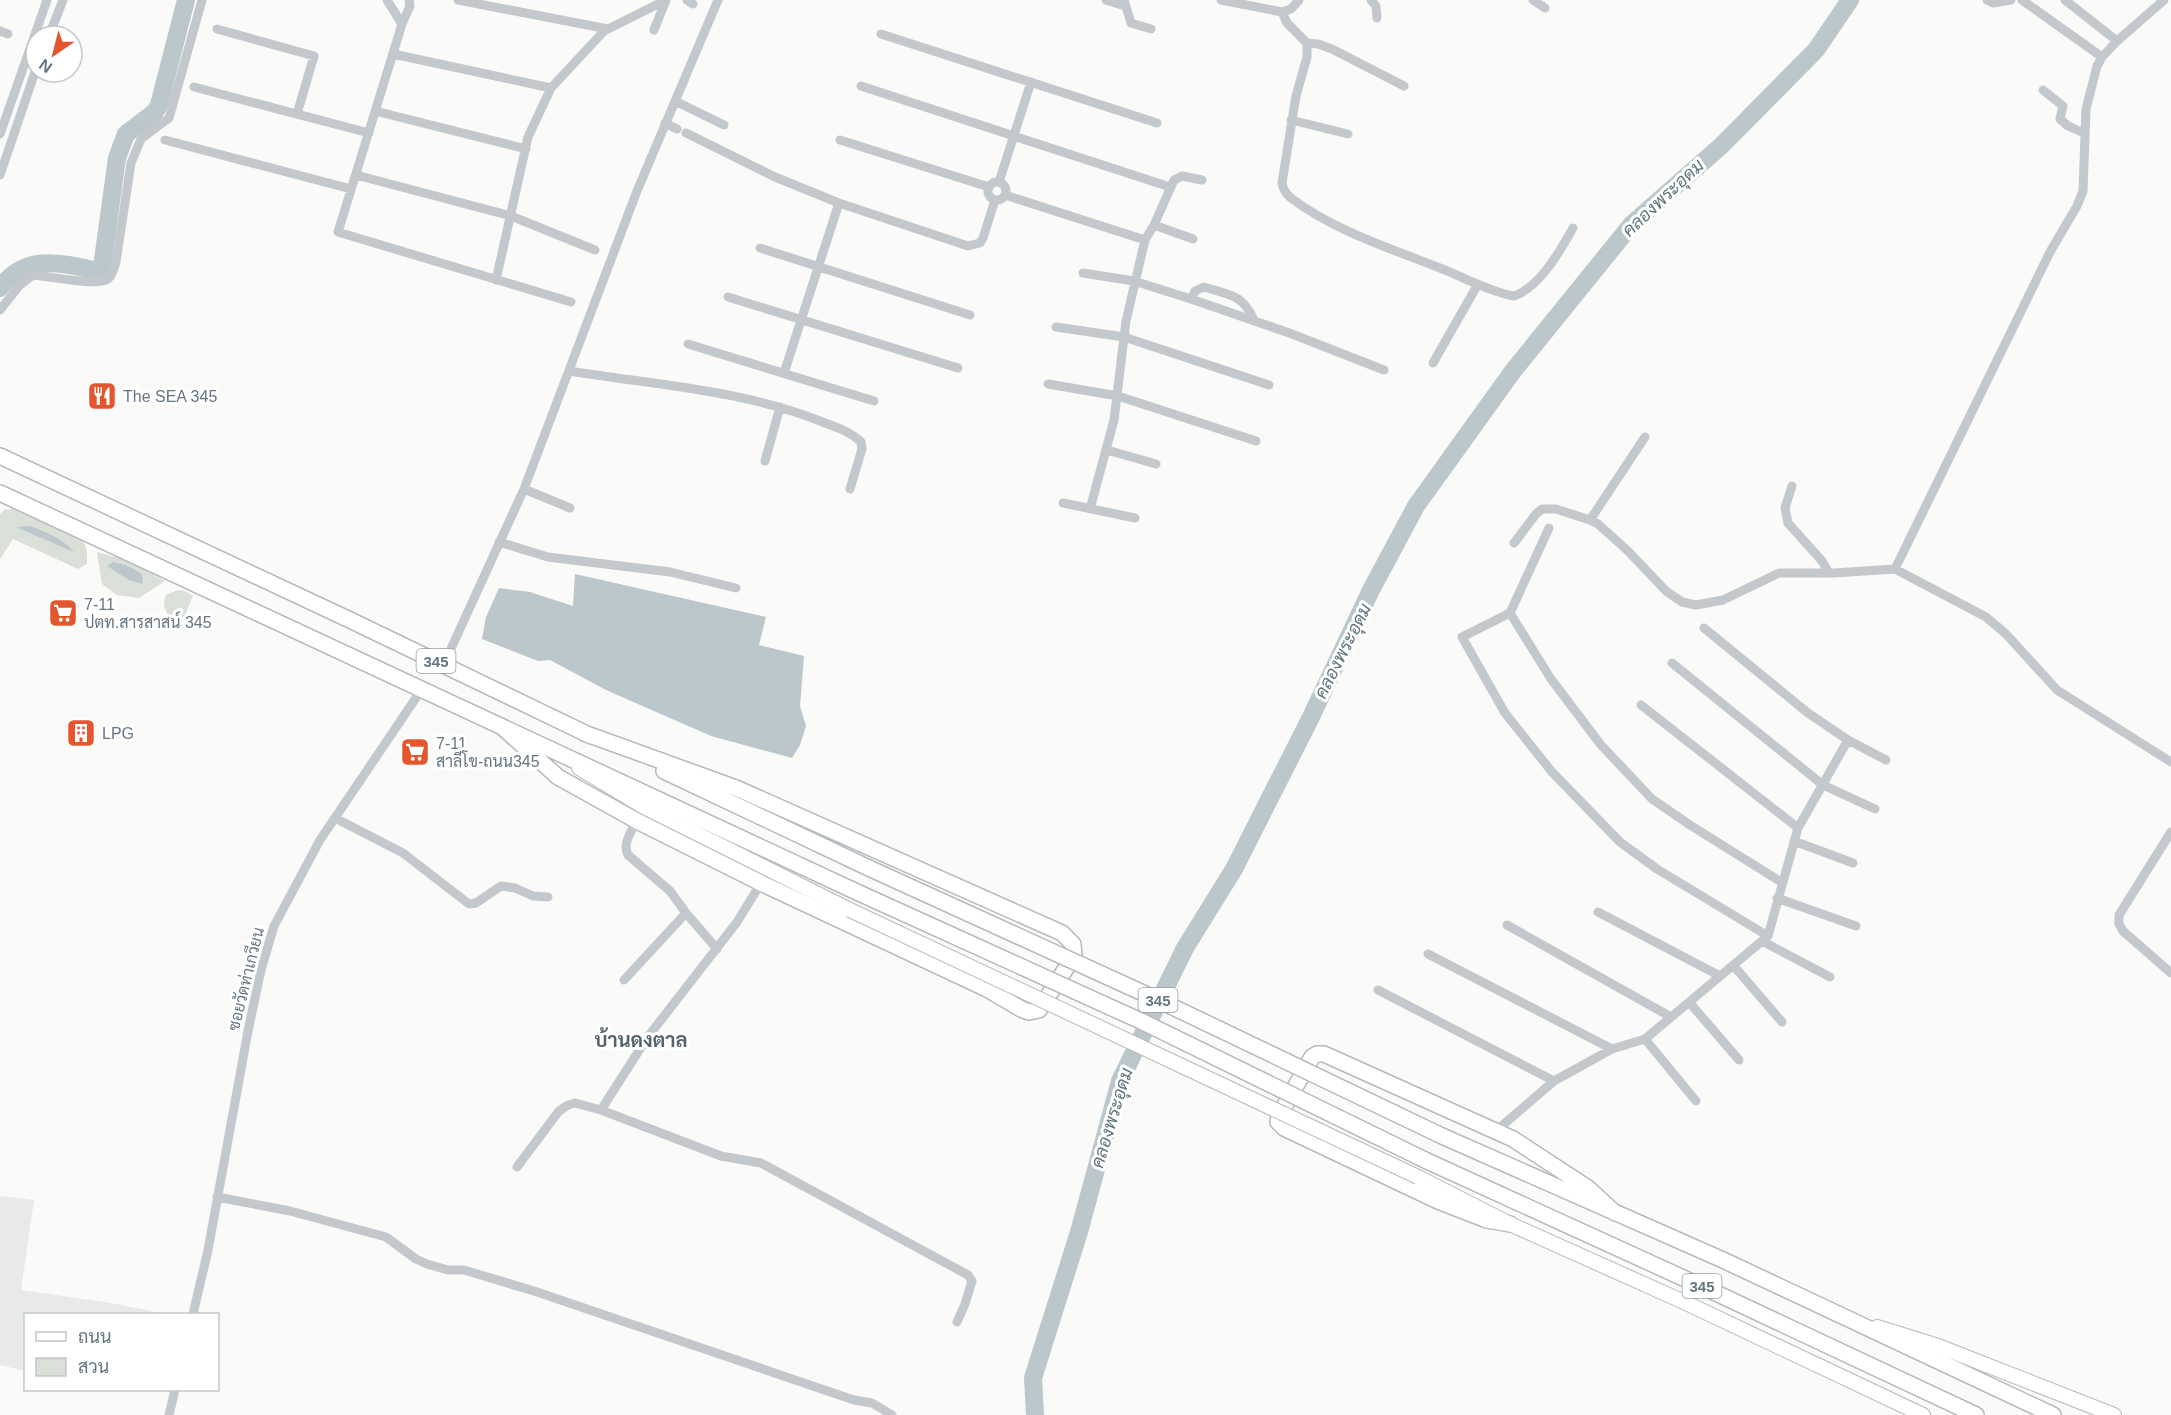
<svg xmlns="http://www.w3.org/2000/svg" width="2171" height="1415" font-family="Arial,Sarabun,sans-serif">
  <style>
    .built { fill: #e8e9e9 }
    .green { fill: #dadfd7 }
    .water { fill: #bbc7cb }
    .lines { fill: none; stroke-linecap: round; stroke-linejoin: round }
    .river { stroke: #bbc7cb; stroke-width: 18 }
    .secondary-casing { stroke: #b3babf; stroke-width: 16 }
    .primary-casing { stroke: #b5babe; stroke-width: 18 }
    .minor { stroke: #c3c8cc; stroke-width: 9 }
    .secondary { stroke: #fff; stroke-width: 14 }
    .primary { stroke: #fff; stroke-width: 15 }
    .secondary-bridge-casing { stroke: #b3babf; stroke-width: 16; stroke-linecap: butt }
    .primary-bridge-casing { stroke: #b5babe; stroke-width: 18; stroke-linecap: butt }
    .secondary-bridge { stroke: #fff; stroke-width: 14 }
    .primary-bridge { stroke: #fff; stroke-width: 15 }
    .labels { text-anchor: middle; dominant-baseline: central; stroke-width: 6; stroke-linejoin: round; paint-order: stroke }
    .shield { fill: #fff; stroke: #939fa8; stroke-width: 1.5 }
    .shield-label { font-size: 15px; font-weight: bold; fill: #657683 }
    .poi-label { font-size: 16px; fill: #657683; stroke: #fff; text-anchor: start }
    .street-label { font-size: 16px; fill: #657683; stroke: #fff }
    .water-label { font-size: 18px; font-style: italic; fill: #60757c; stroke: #fff }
    .quarter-label { font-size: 20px; font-weight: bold; fill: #57646e; stroke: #fff }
  </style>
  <rect width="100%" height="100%" fill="#fafaf8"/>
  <path class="built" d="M0,1196L34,1200L21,1290L111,1303L166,1314H26L25,1371L0,1365Z"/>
  <path class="green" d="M13,509C31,515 70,527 82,541C88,547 87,556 87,564L78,569L13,539L0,559V514L4,510Z
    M97,552L126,560L165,581L139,598L117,595L102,584Z
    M178,590L185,591L193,596L181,624C170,619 160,609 166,595Z"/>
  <path class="water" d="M30,526C46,532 62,538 74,552L16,527Z
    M113,562L126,565L142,574L143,584L129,580L107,566Z
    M575,574L766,617L759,645L804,656L800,706L806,726L800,745L792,758L711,736L606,690L550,660L538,661L482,639L486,617L499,588L530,592L573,606Z"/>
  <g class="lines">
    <path class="river" d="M0,288C26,253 61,263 98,271L102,267L117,158L126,134L155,112L159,105L186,0
      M1035,1415L1033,1378L1079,1232L1120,1081L1185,948L1234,869L1310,719L1371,590L1416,506L1513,371L1632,224L1721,146L1816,50L1850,0"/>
    <g class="secondary-casing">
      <path id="secondary" d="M579,768L644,807L850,910
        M1418,1177L1510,1224L1684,1302L1923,1415
        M1877,1327L1938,1346L2114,1415"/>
    </g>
    <g class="primary-casing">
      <path id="primary" d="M0,456L350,620L591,736
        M0,493L859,893
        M501,726L558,777L637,821L761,883L987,989L1021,1009L1029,1012L1039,1010L1074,956L1073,944L1062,933L736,788L584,733
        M664,771L871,869
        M1442,1136L1723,1260L2053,1415
        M1427,1161L1716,1293L1976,1415
        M1510,1224L1487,1220L1438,1201L1284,1128L1278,1122L1279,1116L1312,1057L1317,1054H1324L1513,1139L1588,1188L1615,1213"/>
    </g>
    <path class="minor" d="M387,0L402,24L410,6L409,0
      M458,0L608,29
      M687,0L693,4
      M1106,0L1125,6
      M1124,0L1131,23L1151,29
      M1221,0L1282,12L1291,9L1299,0
      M1371,0L1376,6L1377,18
      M1533,0L1545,8
      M1987,0L1993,3L2011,0
      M2022,0L2102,57
      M2065,0L2117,41
      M1282,12L1287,23L1307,43L1318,44L1332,49L1404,86
      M402,24L338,232L571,302
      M217,29L314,56L297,114
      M654,30L666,0
      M0,31L8,34
      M881,34L1157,123
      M49,36L63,0
      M1307,43V57L1296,96L1282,183C1283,189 1286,194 1291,198C1334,231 1395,250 1445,270C1467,279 1491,292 1514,296C1540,287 1560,251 1573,228
      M393,54L551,88
      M861,86L1170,187
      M194,87L369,133
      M2043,90L2063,106L2060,119L2068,126L2084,133
      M675,101L724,125
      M375,111L526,149
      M1291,120L1348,134
      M665,123L677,129
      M686,133L775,177L839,203L968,246L980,243L983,238L995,200
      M0,134L47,0
      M165,140L351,189
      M840,140L989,187
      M0,175L36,69
      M356,175L511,216L595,250
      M999,182L1031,82
      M988 191a9 9 0 1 1 18 0a9 9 0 1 1-18 0Z
      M1005,195L1145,240
      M1154,225L1193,239
      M760,248L970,315
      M1083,273L1134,281L1191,299L1292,334L1384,370
      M496,280L528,137L551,88L604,31L666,0
      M728,297L958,368
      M1191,299L1195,291L1204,287C1230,295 1242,294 1254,320
      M0,310L19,286L33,275C48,276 99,287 108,279C113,275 114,268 116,262L131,163L141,139L169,118L202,0
      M1056,327L1124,337L1269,385
      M688,344L874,401
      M1433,363L1478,284
      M570,371C655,385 745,390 825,423C838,428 851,432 861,442L862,449L850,489
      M784,373L839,203
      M1048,384L1118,396L1256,441
      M1107,450L1156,464
      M765,461L780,407
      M1792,486L1785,508L1788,523L1822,561L1829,573
      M524,489L570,508
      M1063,503L1135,518
      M1090,509L1114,420L1126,321L1145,240L1154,225L1174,180L1182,176L1202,180
      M1590,520L1645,437
      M1549,528L1510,613L1462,637L1505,713L1552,772L1620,842L1657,869L1768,936
      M499,542L548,557L670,572L736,588
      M1514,543L1536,514L1542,509H1556L1590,520L1598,524L1628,551L1666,591L1682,602L1696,605L1723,600L1779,573H1834L1895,569L1986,617L2006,634L2057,690L2171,762
      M1895,569L2050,252L2077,206L2083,191L2086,109L2097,66L2102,57L2117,41L2164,0
      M1510,613L1551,679L1601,745L1652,799L1690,825L1781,882
      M1704,628L1808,713L1848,740L1886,760
      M1672,663L1823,785L1875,809
      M444,664L524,489L637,191L718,0
      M1641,705L1798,828
      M335,818L403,853L469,904L476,903L501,886L515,888L533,896L548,897
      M2171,832L2119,915V924L2123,931L2171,973
      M1794,841L1853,863
      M1777,898L1856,926
      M1598,912L1720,976
      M686,913L717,949
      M1507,925L1671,1017
      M1762,941L1830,977
      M1428,954L1612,1049
      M1733,965L1782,1022
      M624,980L686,913L670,891L628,855C622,844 631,832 637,821
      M1378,990L1554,1081
      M1689,1002L1739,1060
      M1645,1039L1696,1101
      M601,1110L647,1038L737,922L761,883
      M1496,1131L1554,1081L1612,1049L1645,1039L1768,936L1798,828L1848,740
      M517,1167L559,1111L568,1105L575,1103L601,1110L721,1156L761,1163L968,1275L972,1281L965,1304L957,1322
      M217,1197L290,1211L386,1237L416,1259L427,1264L448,1270H464L534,1291L854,1400L872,1403L892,1415
      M193,1314L208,1250L248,1031L261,970L274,926L320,840L422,689
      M169,1415L175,1390"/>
    <use href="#secondary" class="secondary"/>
    <use href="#primary" class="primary"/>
    <g class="secondary-bridge-casing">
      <path id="secondary-bridge" d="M850,910L1418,1177"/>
    </g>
    <g class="primary-bridge-casing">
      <path id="primary-bridge" d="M871,869L1154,998L1442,1136
        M859,893L1143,1022L1427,1161"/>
    </g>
    <use href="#secondary-bridge" class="secondary-bridge"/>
    <use href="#primary-bridge" class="primary-bridge"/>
  </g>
  <defs>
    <g id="restaurant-square" transform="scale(1.5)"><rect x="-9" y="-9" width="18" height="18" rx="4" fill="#e4572e" stroke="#fff"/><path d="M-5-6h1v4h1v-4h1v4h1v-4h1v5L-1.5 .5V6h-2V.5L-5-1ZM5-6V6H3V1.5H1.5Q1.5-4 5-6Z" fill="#fff"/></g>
    <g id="supermarket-square" transform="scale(1.5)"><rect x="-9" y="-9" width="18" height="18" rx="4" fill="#e4572e" stroke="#fff"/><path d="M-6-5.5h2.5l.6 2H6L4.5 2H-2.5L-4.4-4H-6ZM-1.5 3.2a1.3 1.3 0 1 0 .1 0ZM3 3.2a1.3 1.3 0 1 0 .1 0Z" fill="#fff"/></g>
    <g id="building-square" transform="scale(1.5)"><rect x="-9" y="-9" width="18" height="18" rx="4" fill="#e4572e" stroke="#fff"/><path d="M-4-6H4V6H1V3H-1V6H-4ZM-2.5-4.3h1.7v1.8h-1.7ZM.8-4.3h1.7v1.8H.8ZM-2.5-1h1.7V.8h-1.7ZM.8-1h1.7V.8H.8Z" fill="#fff"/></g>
  </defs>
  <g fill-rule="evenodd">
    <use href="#restaurant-square" x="102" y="396"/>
    <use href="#supermarket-square" x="63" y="613"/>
    <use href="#building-square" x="81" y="733"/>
    <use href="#supermarket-square" x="415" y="752"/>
  </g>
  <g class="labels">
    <g class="shield">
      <rect x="416.5" y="649" width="39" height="24" rx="4.5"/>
      <rect x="1138.5" y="988" width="39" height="24" rx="4.5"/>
      <rect x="1682.5" y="1274" width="39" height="24" rx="4.5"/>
    </g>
    <g class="shield-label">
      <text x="436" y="661">345</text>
      <text x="1158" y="1000">345</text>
      <text x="1702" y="1286">345</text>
    </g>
    <g class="poi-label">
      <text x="123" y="396">The SEA 345</text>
      <text x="84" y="604">7-11<tspan x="84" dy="18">ปตท.สารสาสน์ 345</tspan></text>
      <text x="102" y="733">LPG</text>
      <text x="436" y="743">7-11<tspan x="436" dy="18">สาลีโข-ถนน345</tspan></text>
    </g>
    <g class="street-label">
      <text transform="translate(246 979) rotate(-76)">ซอยวัดท่าเกวียน</text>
    </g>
    <g class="water-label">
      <text transform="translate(1663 198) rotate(-43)">คลองพระอุดม</text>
      <text transform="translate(1343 651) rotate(-63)">คลองพระอุดม</text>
      <text transform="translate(1112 1118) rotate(-73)">คลองพระอุดม</text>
    </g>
    <g class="quarter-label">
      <text x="641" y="1040">บ้านดงตาล</text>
    </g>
  </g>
  <rect x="24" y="1313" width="195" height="78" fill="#ffffff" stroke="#c1c8cd" stroke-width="1.5"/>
  <rect x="36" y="1332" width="30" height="9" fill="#ffffff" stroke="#c1c8cd" stroke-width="1.5"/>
  <text x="78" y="1343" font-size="18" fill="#657683">ถนน</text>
  <rect x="36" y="1358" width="30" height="18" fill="#dadfd7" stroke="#c1c8cd" stroke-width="1.5"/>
  <text x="78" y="1373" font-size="18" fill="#657683">สวน</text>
  <g transform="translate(54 54) rotate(215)"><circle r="28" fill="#ffffff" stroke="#c1c8cd" stroke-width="1.5"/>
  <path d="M0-4.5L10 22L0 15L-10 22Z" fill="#e4572e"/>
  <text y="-9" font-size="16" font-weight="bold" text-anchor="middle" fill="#657683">N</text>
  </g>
</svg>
